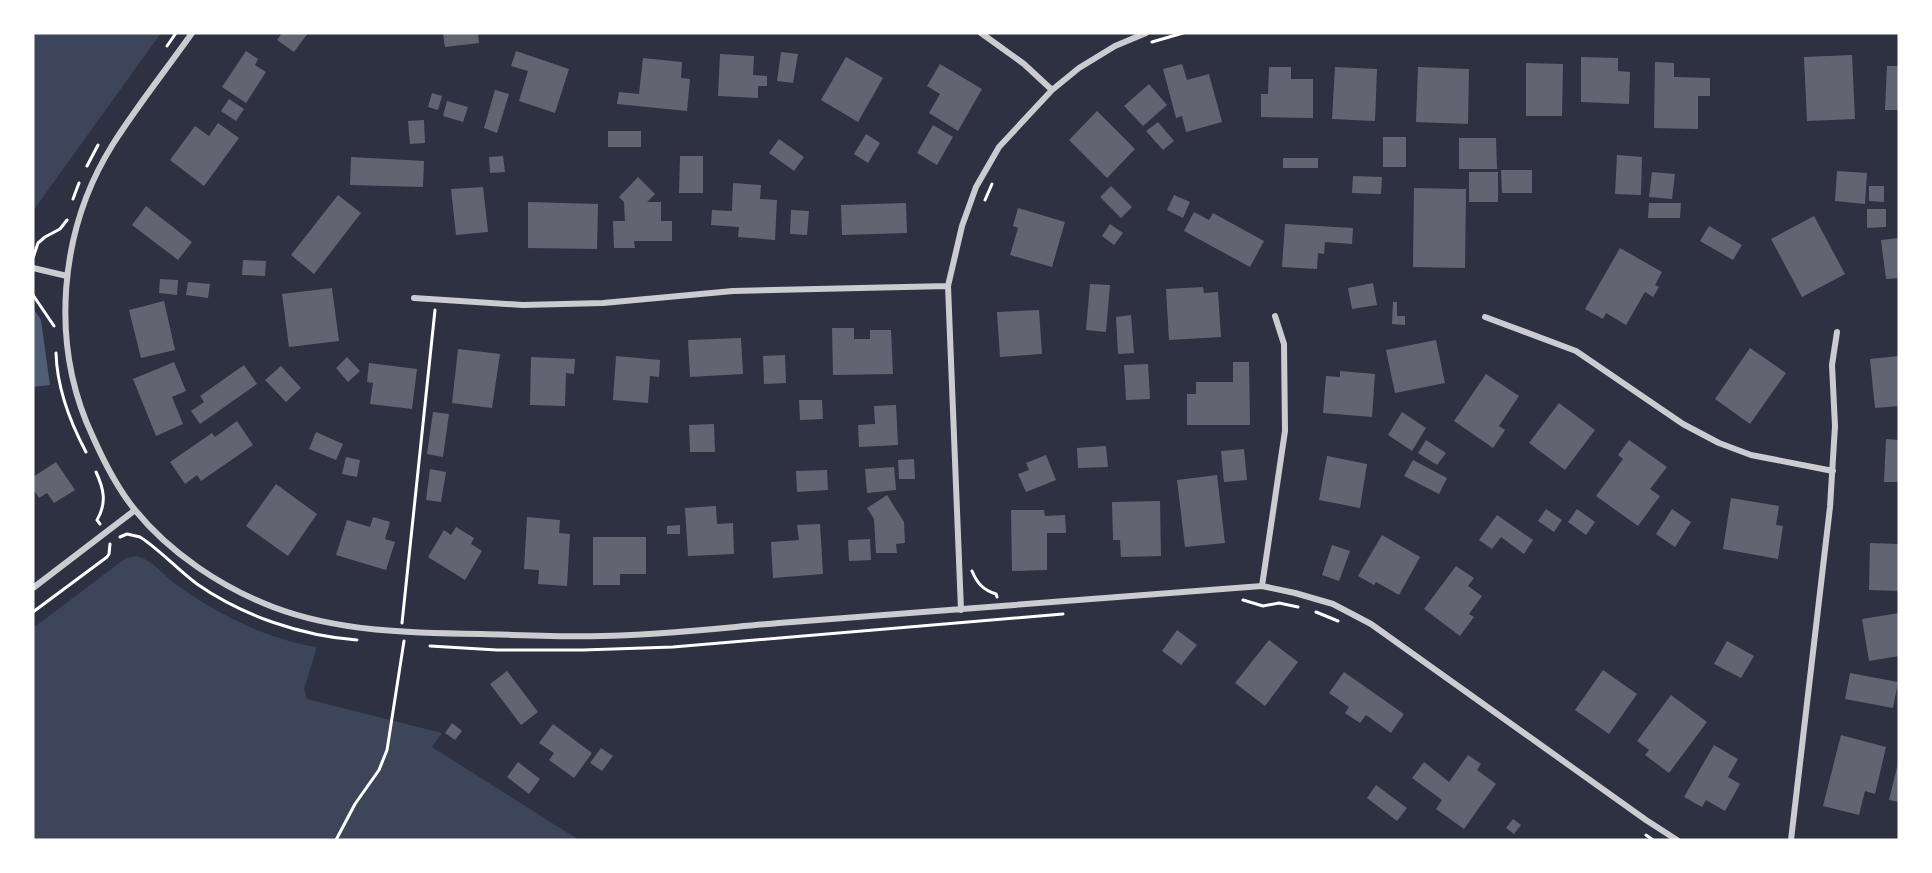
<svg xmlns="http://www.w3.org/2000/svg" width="1932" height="873" font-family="'Space Grotesk',sans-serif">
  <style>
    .green { fill: #3c4559 }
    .water { fill: #4f5d75 }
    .building { fill: #626471 }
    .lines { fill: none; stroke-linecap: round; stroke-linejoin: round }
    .path { stroke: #fff; stroke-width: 3 }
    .minor { stroke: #caccd0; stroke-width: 6 }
  </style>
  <rect width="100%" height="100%" fill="#2d3142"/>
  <path class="green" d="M33,33H161L33,211Z
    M137,556C154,561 164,576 178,586C219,615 267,639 317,647L304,689L307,699L442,733L432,747L579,840H33V628L126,558Z"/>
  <path class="water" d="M33,308L41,320L50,385L33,387Z"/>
  <path class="building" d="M282,33H308L294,52L277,40Z
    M443,33H478L479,43L445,47Z
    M246,51L258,59L255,65L266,72L246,103L222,87Z
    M516,51L569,69L555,113L519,101L528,71L511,66Z
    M781,52L798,54L793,83L777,81Z
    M720,54L754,56L753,75L767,76V86H758V98L718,96Z
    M1852,55L1855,119L1807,121L1804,57Z
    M846,57L883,78L858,122L821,100Z
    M1581,57L1618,58V71L1630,72L1629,104L1581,102Z
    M643,58L682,62L681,78L690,79L687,111L617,104L619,92L639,94Z
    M1655,62L1674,63V77L1710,78V96H1698V129L1654,128Z
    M1526,63L1563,64L1562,116H1526Z
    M940,64L982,89L958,131L929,113L940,94L927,86Z
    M1182,64L1187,80L1209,74L1222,122L1186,132L1182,116L1176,118L1163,69Z
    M1887,66H1899V110H1885Z
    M1269,67H1291V79H1313V118L1261,117V94H1268Z
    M1335,67L1377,69L1375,121L1332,119Z
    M1418,67L1469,69L1468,124L1416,122Z
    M1149,84L1167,105L1143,126L1124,106Z
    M495,90L509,94L497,133L484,128Z
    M432,93L442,96L438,110L428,107Z
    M229,99L244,109L236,121L221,111Z
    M447,101L468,107L463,122L443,116Z
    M1097,111L1135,149L1107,178L1069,140Z
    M424,120L425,143L410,144L408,121Z
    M1158,122L1174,141L1163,150L1146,131Z
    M218,123L239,138L204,186L170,160L195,126L209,136Z
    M933,125L953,137L937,165L917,153Z
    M608,131H641V147H608Z
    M866,134L880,143L868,163L854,154Z
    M1383,137H1406V167H1383Z
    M1459,138H1496L1497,169H1459Z
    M779,139L804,157L794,171L769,153Z
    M1617,155L1642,157L1641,195L1615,194Z
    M503,156L505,172L490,173L489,157Z
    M680,156H703V193H679Z
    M351,157L424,161L423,187L350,185Z
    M1283,158H1318V168H1283Z
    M1501,170H1532V193H1502Z
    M1837,171L1867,173L1865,204L1835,201Z
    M1469,172H1498V202H1469Z
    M1652,172L1675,174L1672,199L1649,197Z
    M1353,176L1382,177L1381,194L1352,193Z
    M638,177L655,194L647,202H661V221H672V241H634L635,248H614L613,221H625L624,202L619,197Z
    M733,183L761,185L760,199L777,200L775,240L738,237L739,227L711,225L712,210L732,211Z
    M1111,186L1132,207L1121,218L1100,197Z
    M1869,186H1884V202L1869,201Z
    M483,187L488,232L456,235L451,189Z
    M1414,188L1466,189L1465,268L1413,267Z
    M338,195L361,213L314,274L291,255Z
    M1174,195L1190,202L1183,218L1167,210Z
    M528,202L598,204L597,249L528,248Z
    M906,203L907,233L842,235L841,205Z
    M1649,203H1681L1680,218H1648Z
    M146,206L192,242L178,260L132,225Z
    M1018,208L1065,222L1052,267L1010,255L1018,228L1013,226Z
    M1867,209H1886V227L1867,228Z
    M791,210L809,211L807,235L790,234Z
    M1194,212L1209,220L1213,213L1264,241L1250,267L1184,231Z
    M1814,216L1845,274L1802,297L1771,239Z
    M1110,224L1123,233L1114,245L1102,236Z
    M1285,224L1353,228L1352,244L1325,242L1324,254L1318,253L1317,269L1282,267Z
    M1709,226L1742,245L1733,260L1700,241Z
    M1899,238V278L1886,279L1881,240Z
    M1620,248L1662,272L1655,285L1659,287L1653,297L1645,292L1626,325L1606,313L1603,319L1585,309Z
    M243,260L266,261L265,276L242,275Z
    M160,279L178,280L177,295L159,293Z
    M188,282L210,284L208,298L186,295Z
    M1373,283L1377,305L1352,309L1348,288Z
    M1090,284L1110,285L1106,332L1086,330Z
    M1203,287L1204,293L1218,292L1221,337L1169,340L1166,289Z
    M332,288L339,341L289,347L282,294Z
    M164,301L175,350L141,358L129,310Z
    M1393,302H1397V316H1405V325L1392,324Z
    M1039,310L1042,354L1000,357L997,312Z
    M1131,315L1134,353L1118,354L1116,317Z
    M832,328H854V339H870V330H891L893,374L833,375Z
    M741,338L743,374L690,377L688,340Z
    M1436,340L1445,383L1395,393L1386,350Z
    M1750,348L1786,373L1750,424L1715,399Z
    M458,349L500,354L492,408L452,403Z
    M785,355L786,383L764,384L763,356Z
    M616,356L660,360L659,377L650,376L648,403L613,400Z
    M1899,356V406L1875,408L1870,359Z
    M347,357L360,371L348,382L336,368Z
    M531,357L575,359L574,374L566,373L565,406L530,405Z
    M174,362L186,391L172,397L183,424L156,436L133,379Z
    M1233,362H1249L1250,425H1187V394H1196V382H1233Z
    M369,363L417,369L412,409L370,404L373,383L367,382Z
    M1148,364L1150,399L1126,400L1124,365Z
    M244,365L257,384L200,424L191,411L204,402L200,396Z
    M281,366L301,388L286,402L265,380Z
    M1340,371L1375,374L1372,417L1323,413L1326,376L1340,377Z
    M1486,374L1519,396L1499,426L1505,430L1493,448L1454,421Z
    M799,400H822L823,419L800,420Z
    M1559,403L1595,430L1565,470L1529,443Z
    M896,405L898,445L859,447L858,425L875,424L874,406Z
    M433,412L449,414L443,457L427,454Z
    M1402,412L1426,428L1412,451L1388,435Z
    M237,421L253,445L201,481L197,475L185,484L170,462L212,433L215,437Z
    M714,424L715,452H690L689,425Z
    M316,432L343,444L336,460L309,449Z
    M1886,439L1899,440V482H1884Z
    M1426,440L1446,453L1437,465L1418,453Z
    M1629,440L1667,467L1650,489L1660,496L1638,526L1596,496L1623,459L1618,455Z
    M1106,446L1108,467L1078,468L1077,448Z
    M1244,449L1247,480L1224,482L1221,451Z
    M1046,455L1056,480L1026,492L1018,474L1029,470L1026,463Z
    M1327,456L1367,464L1360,508L1319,500Z
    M346,457L360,460L357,477L342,474Z
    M914,459L915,479H899L898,460Z
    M1413,460L1447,478L1439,494L1404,476Z
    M56,462L75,490L54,503L47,493L39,498L33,489V477Z
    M894,467L896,490L867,493L865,469Z
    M430,469L446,472L441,502L426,500Z
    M827,470L828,490L797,492L796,471Z
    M1217,475L1225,543L1185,547L1177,480Z
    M276,484L317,514L288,556L246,526Z
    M887,495L904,522L905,543L896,544L897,553H876L874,519L867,508Z
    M1731,498L1779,506L1776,525L1783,526L1778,559L1723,549Z
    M1160,501L1161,556L1121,557L1120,540H1113L1112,502Z
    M716,506L717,524L733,523L734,554L688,556L685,508Z
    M1546,509L1562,520L1554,532L1538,521Z
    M1577,509L1595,522L1586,535L1568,522Z
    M1672,509L1691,522L1675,547L1656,534Z
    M1011,510H1044L1045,516L1065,515L1066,533H1047V570L1012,571Z
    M1497,515L1533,540L1524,554L1501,537L1492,549L1479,540Z
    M373,517L390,522L385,539L395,542L386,570L336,555L347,520L370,527Z
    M527,517L560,520L559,533L570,534L567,586L538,584L539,570L524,569Z
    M820,524L823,574L773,578L771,542L799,540L797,525Z
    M680,525V534H667V526Z
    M456,527L474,538L471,544L482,551L465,580L428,557L444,530L451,535Z
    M1382,535L1420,557L1399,595L1376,582L1374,585L1358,576Z
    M593,537H646V574H620V585H593Z
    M870,539L871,560L849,561L848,540Z
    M1870,543L1899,544V591L1869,590Z
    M1332,545L1350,551L1339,581L1322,575Z
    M1456,566L1474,578L1468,586L1482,596L1469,614L1474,617L1460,636L1424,609Z
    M1899,613V656L1869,661L1862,619Z
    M1177,630L1197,645L1181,665L1162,651Z
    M1269,640L1298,662L1265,706L1235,683Z
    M1727,641L1754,656L1741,678L1714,664Z
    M1603,670L1637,694L1609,734L1575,710Z
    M507,671L538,712L521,725L490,684Z
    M1344,672L1404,714L1391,733L1366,715L1360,723L1345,713L1349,707L1329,693Z
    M1850,673L1898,682L1893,708L1845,699Z
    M1671,695L1707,722L1669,773L1645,755L1649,750L1637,741Z
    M452,723L462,731L455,740L445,733Z
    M553,724L592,753L574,778L549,760L554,753L539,743Z
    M1841,735L1886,747L1875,794L1865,791L1859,815L1823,806Z
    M1714,745L1738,759L1728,777L1740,784L1725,811L1706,800L1702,807L1684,797Z
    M601,748L613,756L602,771L590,763Z
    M1468,755L1481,764L1477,770L1496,784L1464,829L1436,809L1442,800L1412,778L1424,762L1449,782Z
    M518,762L540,779L529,794L507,777Z
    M1898,763H1899V802L1889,800Z
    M1376,785L1407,808L1397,821L1367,798Z
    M1513,819L1521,825L1514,834L1506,828Z"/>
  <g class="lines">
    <path class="path" d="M1152,42L1183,33
      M167,46L176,33
      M87,166L98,145
      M73,199L79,183
      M985,200L992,184
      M33,258L38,243L45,237L60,229L67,220
      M33,295L54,326
      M56,353C57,388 70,422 86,452
      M96,472C104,489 107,503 97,520L100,524
      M120,537L127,534L140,537C159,549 178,570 197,584C243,616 302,636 357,640
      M972,571C977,583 983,590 996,594L997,597
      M1243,600L1263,606L1279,603L1298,607
      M33,612L107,557L109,554L110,544
      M1316,612L1338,621
      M402,623L435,310
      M430,646L497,650H583L673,647L1063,614
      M1646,835L1653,840
      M336,840L355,804L379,770L387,750L404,641"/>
    <path class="minor" d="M192,33C166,70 137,106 113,144C59,230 49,344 93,437C104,462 118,489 135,510C170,553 221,587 273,607C338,632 413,633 482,634C522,635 562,637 601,636C660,635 720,628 779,623C940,611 1101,599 1262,586L1295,593L1333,604L1371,624L1646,820L1677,840
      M981,33L1024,64L1052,90
      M33,268L67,276
      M414,298L523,305L603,303L733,291L948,286
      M1485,317L1576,351L1683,424L1719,443L1751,455L1833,471
      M1262,586L1285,431L1284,344L1275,316
      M33,588L135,510
      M961,610L948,286L962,226L976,187L999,147L1052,90L1079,68L1115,46L1146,33
      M1791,840L1830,507L1835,426L1832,365L1837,332"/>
  </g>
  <rect width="1932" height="873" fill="none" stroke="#ffffff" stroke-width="69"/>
</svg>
